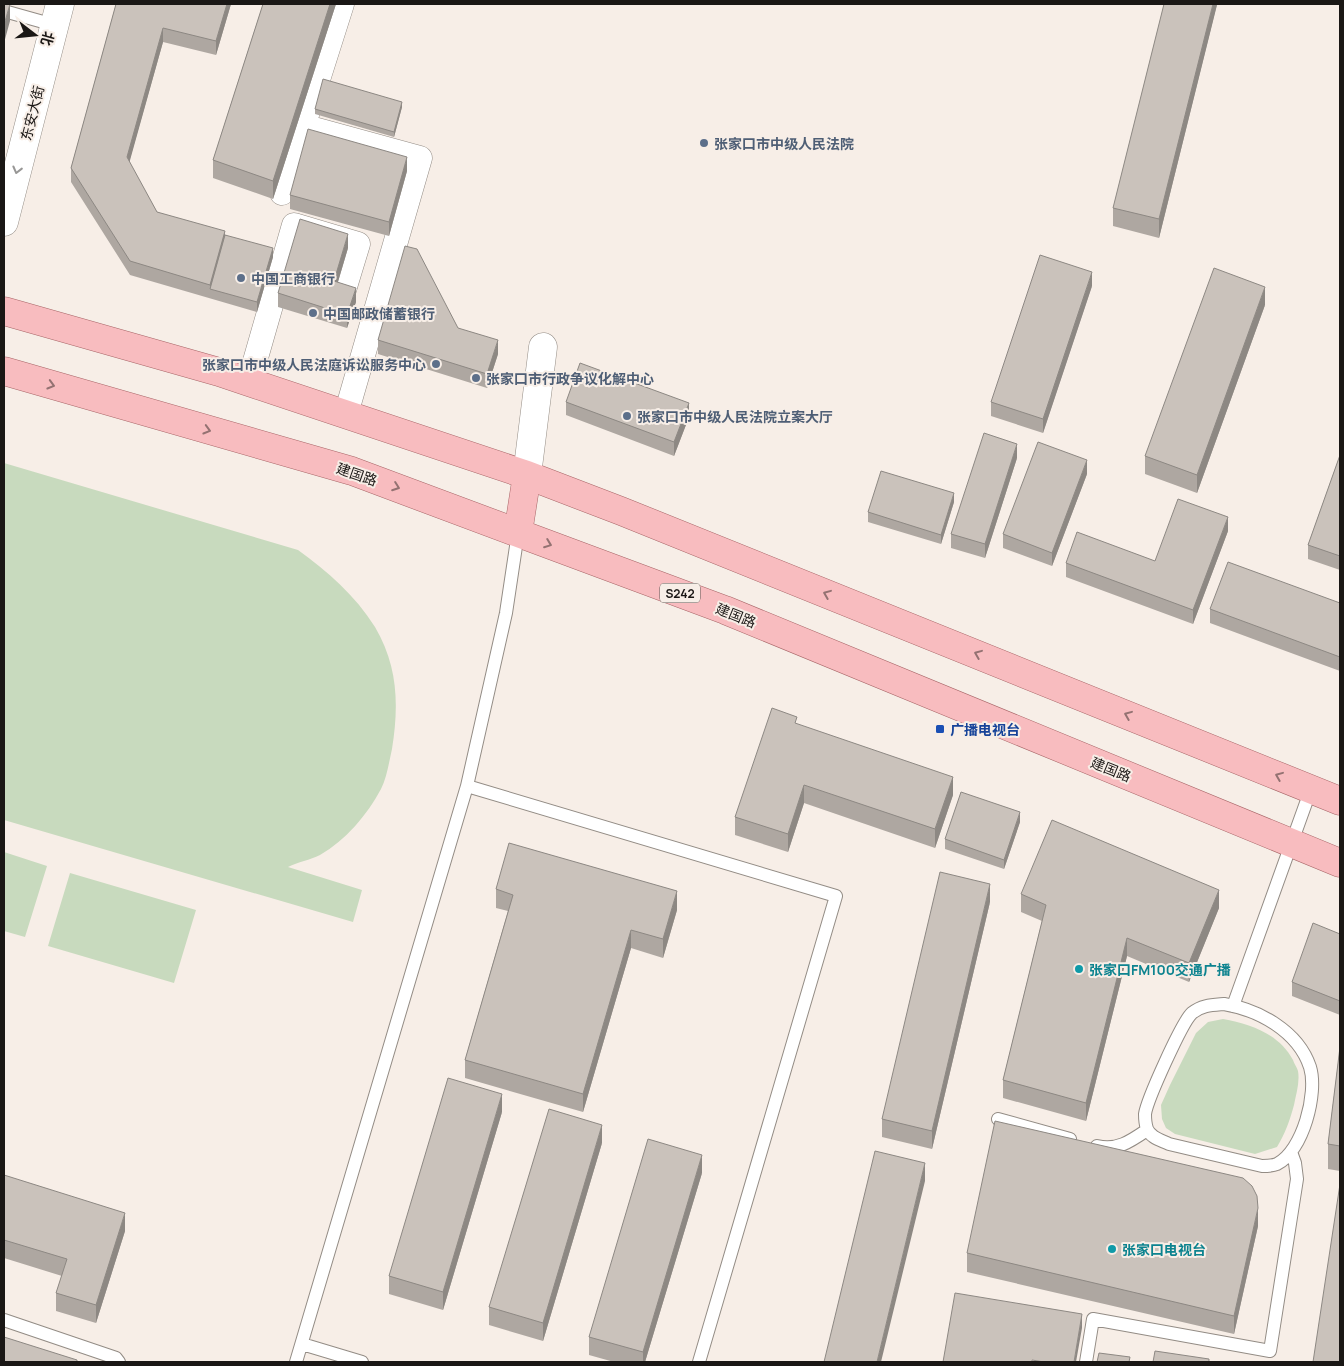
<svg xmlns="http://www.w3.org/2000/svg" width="1344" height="1366" font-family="Manrope,'Noto Sans SC',sans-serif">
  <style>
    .green { fill: #c8dabe }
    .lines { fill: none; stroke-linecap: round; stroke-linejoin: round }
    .service-casing { stroke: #938c85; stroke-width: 14 }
    .minor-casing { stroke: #938c85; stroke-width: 25 }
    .tertiary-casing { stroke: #938c85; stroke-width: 29 }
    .secondary-casing { stroke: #938c85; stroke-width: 29 }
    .primary-casing { stroke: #a86668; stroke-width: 29 }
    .service { stroke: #fff; stroke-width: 12 }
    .minor { stroke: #fff; stroke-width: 24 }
    .tertiary { stroke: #fff; stroke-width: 28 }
    .secondary { stroke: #fff; stroke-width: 28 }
    .primary { stroke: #f8bcbf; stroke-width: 28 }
    .wall { fill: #aea7a1 }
    .shaded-wall { fill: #8d8883 }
    .building { fill: #cac2bb; stroke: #8d8883 }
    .oneway { stroke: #989796 }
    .oneway2 { stroke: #947272 }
    .service-dot { fill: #5c6f8a; stroke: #f7eee7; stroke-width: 2 }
    .transit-dot { fill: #1a4fb4; stroke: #f7eee7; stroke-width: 2 }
    .culture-dot { fill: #0f9aa8; stroke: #f7eee7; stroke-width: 2 }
    .labels { text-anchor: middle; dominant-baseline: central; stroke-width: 4; stroke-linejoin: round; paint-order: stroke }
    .shield { fill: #f7eee7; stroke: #5c5854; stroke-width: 1 }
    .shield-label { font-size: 12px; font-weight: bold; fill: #1a1715 }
    .street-label { font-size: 14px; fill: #1a1715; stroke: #f7eee7 }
    .service-label { font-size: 14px; font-weight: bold; fill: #4e5e75; stroke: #f7eee7; text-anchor: start }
    .transit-label { font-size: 14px; font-weight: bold; fill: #164399; stroke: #f7eee7; text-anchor: start }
    .culture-label { font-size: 14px; font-weight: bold; fill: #0d838f; stroke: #f7eee7; text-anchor: start }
  </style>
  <rect width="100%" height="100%" fill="#f7eee7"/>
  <path class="green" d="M4,463L298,550C328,572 355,595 375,627C398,666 399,705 392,749C389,762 387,777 381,789C367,815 346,840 320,855C310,860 298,862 288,867L362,890L353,922L4,820Z
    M4,852L47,866L25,937L4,931Z
    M70,873L196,910L174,983L48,946Z
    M1223,1019C1251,1024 1279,1034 1293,1060C1294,1064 1297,1067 1298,1071C1300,1082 1296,1094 1294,1105C1290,1120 1285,1134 1277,1147L1255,1154L1175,1134L1166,1128L1162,1119L1161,1105L1170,1085L1196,1033L1208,1022Z"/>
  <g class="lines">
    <g class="service-casing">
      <path id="service" d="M4,11L54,25
        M467,786L836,896L699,1362
        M1224,1004C1259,1010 1298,1031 1310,1067C1318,1093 1303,1151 1277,1164C1272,1166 1267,1166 1262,1166L1169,1144C1161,1140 1151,1138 1147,1129C1146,1126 1145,1118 1145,1114C1147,1100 1182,1022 1192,1013C1202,1005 1212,1005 1224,1004Z
        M1233,1006L1311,789
        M998,1119L1070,1139
        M1097,1146C1117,1151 1131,1141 1147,1130
        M4,1320L116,1358L119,1362
        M302,1344L362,1362
        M296,1362L467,786L506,613L518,533
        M1086,1362L1093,1319L1270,1351L1297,1179L1295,1163L1291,1152"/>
    </g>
    <g class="minor-casing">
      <path id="minor" d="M303,126L420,158L346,414
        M282,193L342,4
        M249,382L294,225L358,244L344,290"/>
    </g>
    <g class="tertiary-casing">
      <path id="tertiary" d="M527,475L543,347"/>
    </g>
    <g class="secondary-casing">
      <path id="secondary" d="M4,222L60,4"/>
    </g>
    <g class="primary-casing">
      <path id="primary" d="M4,311L219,372L527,475L621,511L1340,801
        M4,371L352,471L518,533L725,610L1340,863
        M518,533L527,475"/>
    </g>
    <use href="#service" class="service"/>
    <use href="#minor" class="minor"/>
    <use href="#tertiary" class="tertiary"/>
    <use href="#secondary" class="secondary"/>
    <use href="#primary" class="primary"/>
  </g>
  <path class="wall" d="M116,4H231L216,55L163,42L129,162L157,212L225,235L273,257L257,312L130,275L71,182V168Z
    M263,4H336L273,199L213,178V160Z
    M1217,4L1159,238L1113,226V208Z
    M402,107L394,137L315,114V109Z
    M407,171L389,236L290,209V195Z
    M348,248L338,282L356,302L347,328L278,307V293Z
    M1092,286L1043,433L991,416V402Z
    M1265,305L1197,493L1145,474V456Z
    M378,340L498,354L487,388L378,354Z
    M566,402L689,417L674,456L566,415Z
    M1340,455V570L1308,559V545Z
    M1017,458L985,558L951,548V534Z
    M1087,474L1052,566L1003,548V534Z
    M954,502L941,544L868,522V512Z
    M1228,531L1193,624L1066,577V563L1155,561Z
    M1340,603V671L1210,623V609Z
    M797,724L953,795L935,848L804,803L788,852L735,835V817Z
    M1020,822L1004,869L945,849V839Z
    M496,889L677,910L663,958L631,948L583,1112L465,1078V1060L508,911L496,908Z
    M1021,894L1219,908L1189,982L1127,956L1086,1121L1003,1098V1080L1042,921L1021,912Z
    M990,902L932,1149L882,1137V1119Z
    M1340,934V1015L1292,996V982Z
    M1340,1047V1171L1328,1169V1144Z
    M502,1112L443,1310L389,1294V1276Z
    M602,1143L543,1341L489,1325V1307Z
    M702,1173L645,1362H614L589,1355V1337Z
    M4,1175L125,1231L96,1323L56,1311V1293L62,1276L4,1258Z
    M1258,1226L1234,1334L967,1272V1253Z"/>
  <path class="shaded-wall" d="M10,4V21L4,43V25Z
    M227,4H231L216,55V41Z
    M330,4H336L273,199V181Z
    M1213,4H1217V5L1159,238V219Z
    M163,28V42L127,171V157Z
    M402,102V107L394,137V132Z
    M407,157V171L389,236V222Z
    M225,231V244L210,289V285Z
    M348,234V248L334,295V281Z
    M273,248V257L257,312V302Z
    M1092,272V286L1043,433V419Z
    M1265,287V305L1197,493V475Z
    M356,288V302L347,328V315Z
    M498,340V354L487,388V374Z
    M689,403V417L674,456V442Z
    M1017,444V458L985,558V544Z
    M1087,460V474L1052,566V553Z
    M954,493V502L941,544V535Z
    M1228,517V531L1193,624V610Z
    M953,777V795L935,848V829Z
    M804,785V803L788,852V834Z
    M1020,812V822L1004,869V860Z
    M990,884V902L932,1149V1131Z
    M1219,890V908L1189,982V963Z
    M677,891V910L663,958V939Z
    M631,930V948L583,1112V1094Z
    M1127,938V956L1086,1121V1103Z
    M502,1094V1112L443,1310V1292Z
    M602,1125V1143L543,1341V1323Z
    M702,1155V1173L645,1362H643V1352Z
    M925,1163V1181L881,1362H877Z
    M1258,1208V1226L1234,1334V1316Z
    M125,1213V1231L96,1323V1305Z
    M1082,1314V1328L1076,1362H1074Z"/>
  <path class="building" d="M4,4H10L4,25Z
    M116,4H227L216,41L163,28L127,157L157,212L225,231L210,285L130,261L71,168Z
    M263,4H330L273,181L213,160Z
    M1164,4H1213L1159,219L1113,208Z
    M323,79L402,102L394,132L315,109Z
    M308,129L407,157L389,222L290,195Z
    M300,219L348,234L334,281L356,288L347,315L278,293Z
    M225,235L273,248L257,302L210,289Z
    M405,246L417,249L458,328L498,340L487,374L378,340Z
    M1040,255L1092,272L1043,419L991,402Z
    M1214,268L1265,287L1197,475L1145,456Z
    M580,363L689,403L674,442L566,402Z
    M984,433L1017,444L985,544L951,534Z
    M1038,442L1087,460L1052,553L1003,534Z
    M1340,455V556L1308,545Z
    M881,471L954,493L941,535L868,512Z
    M1178,499L1228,517L1193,610L1066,563L1077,532L1155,561Z
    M1228,562L1340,603V657L1210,609Z
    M772,708L797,717L795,723L953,777L935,829L804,785L788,834L735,817Z
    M961,792L1020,812L1004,860L945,839Z
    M1052,820L1219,890L1189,963L1127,938L1086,1103L1003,1080L1046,905L1021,894Z
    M509,843L677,891L663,939L631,930L583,1094L465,1060L513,895L496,889Z
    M940,872L990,884L932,1131L882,1119Z
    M1313,923L1340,934V1001L1292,982Z
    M1340,1047V1146L1328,1144Z
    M448,1078L502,1094L443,1292L389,1276Z
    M549,1109L602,1125L543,1323L489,1307Z
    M995,1121L1243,1178L1252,1186L1257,1196L1258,1208L1234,1316L967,1253Z
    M648,1139L702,1155L643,1352L589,1337Z
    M875,1151L925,1163L877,1362H824Z
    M4,1175L125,1213L96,1305L56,1293L67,1259L4,1240Z
    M1340,1184V1362H1313Z
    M955,1293L1082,1314L1074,1362H1044L1032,1360V1362H943Z
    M4,1337L77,1360V1362H4Z
    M1155,1351L1209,1359V1362H1153Z
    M1099,1353L1130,1357L1129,1362H1097Z"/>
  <defs><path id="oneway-chevron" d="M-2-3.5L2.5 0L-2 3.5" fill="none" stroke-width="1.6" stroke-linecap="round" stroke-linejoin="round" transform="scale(1.25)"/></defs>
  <use class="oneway" href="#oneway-chevron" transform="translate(17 170) rotate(104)"/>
  <g class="oneway2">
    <use href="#oneway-chevron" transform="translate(51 385) rotate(16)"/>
    <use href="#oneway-chevron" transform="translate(207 430) rotate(16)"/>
    <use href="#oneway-chevron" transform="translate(396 487) rotate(20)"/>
    <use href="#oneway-chevron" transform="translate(548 544) rotate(21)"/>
    <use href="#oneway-chevron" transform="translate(827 594) rotate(-158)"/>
    <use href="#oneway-chevron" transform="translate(978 654) rotate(-158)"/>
    <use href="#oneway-chevron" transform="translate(1128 715) rotate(-158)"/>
    <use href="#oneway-chevron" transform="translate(1279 776) rotate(-158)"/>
  </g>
  <g class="service-dot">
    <circle cx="704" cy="143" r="5"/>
    <circle cx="241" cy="278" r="5"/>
    <circle cx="313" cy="313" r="5"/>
    <circle cx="436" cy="364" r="5"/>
    <circle cx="476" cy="378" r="5"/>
    <circle cx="627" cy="416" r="5"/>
  </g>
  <rect class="transit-dot" x="935" y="724" width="10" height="10" rx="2.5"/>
  <g class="culture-dot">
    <circle cx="1079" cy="969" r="5"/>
    <circle cx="1112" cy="1249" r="5"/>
  </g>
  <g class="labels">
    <rect class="shield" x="660" y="583.5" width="40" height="19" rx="4"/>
    <g class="shield-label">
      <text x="680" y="593">S242</text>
    </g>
    <g class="street-label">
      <text transform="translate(32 113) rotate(-76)">东安大街</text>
      <text transform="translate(357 474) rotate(19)">建国路</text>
      <text transform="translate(736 615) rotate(22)">建国路</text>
      <text transform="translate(1111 769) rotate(22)">建国路</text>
    </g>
    <g class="service-label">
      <text x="714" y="143">张家口市中级人民法院</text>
      <text x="251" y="278">中国工商银行</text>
      <text x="323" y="313">中国邮政储蓄银行</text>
      <text x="426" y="364" text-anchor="end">张家口市中级人民法庭诉讼服务中心</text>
      <text x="486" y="378">张家口市行政争议化解中心</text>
      <text x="637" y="416">张家口市中级人民法院立案大厅</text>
    </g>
    <g class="transit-label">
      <text x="950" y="729">广播电视台</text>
    </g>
    <g class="culture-label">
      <text x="1089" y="969">张家口FM100交通广播</text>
      <text x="1122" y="1249">张家口电视台</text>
    </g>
  </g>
  <rect width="1344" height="1366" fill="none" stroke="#1a1715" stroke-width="10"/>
  <g transform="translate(35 35) rotate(106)" stroke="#f7eee7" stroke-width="4" paint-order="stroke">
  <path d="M0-4L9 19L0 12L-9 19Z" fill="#1a1715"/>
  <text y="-8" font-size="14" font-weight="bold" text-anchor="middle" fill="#1a1715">北</text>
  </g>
</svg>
